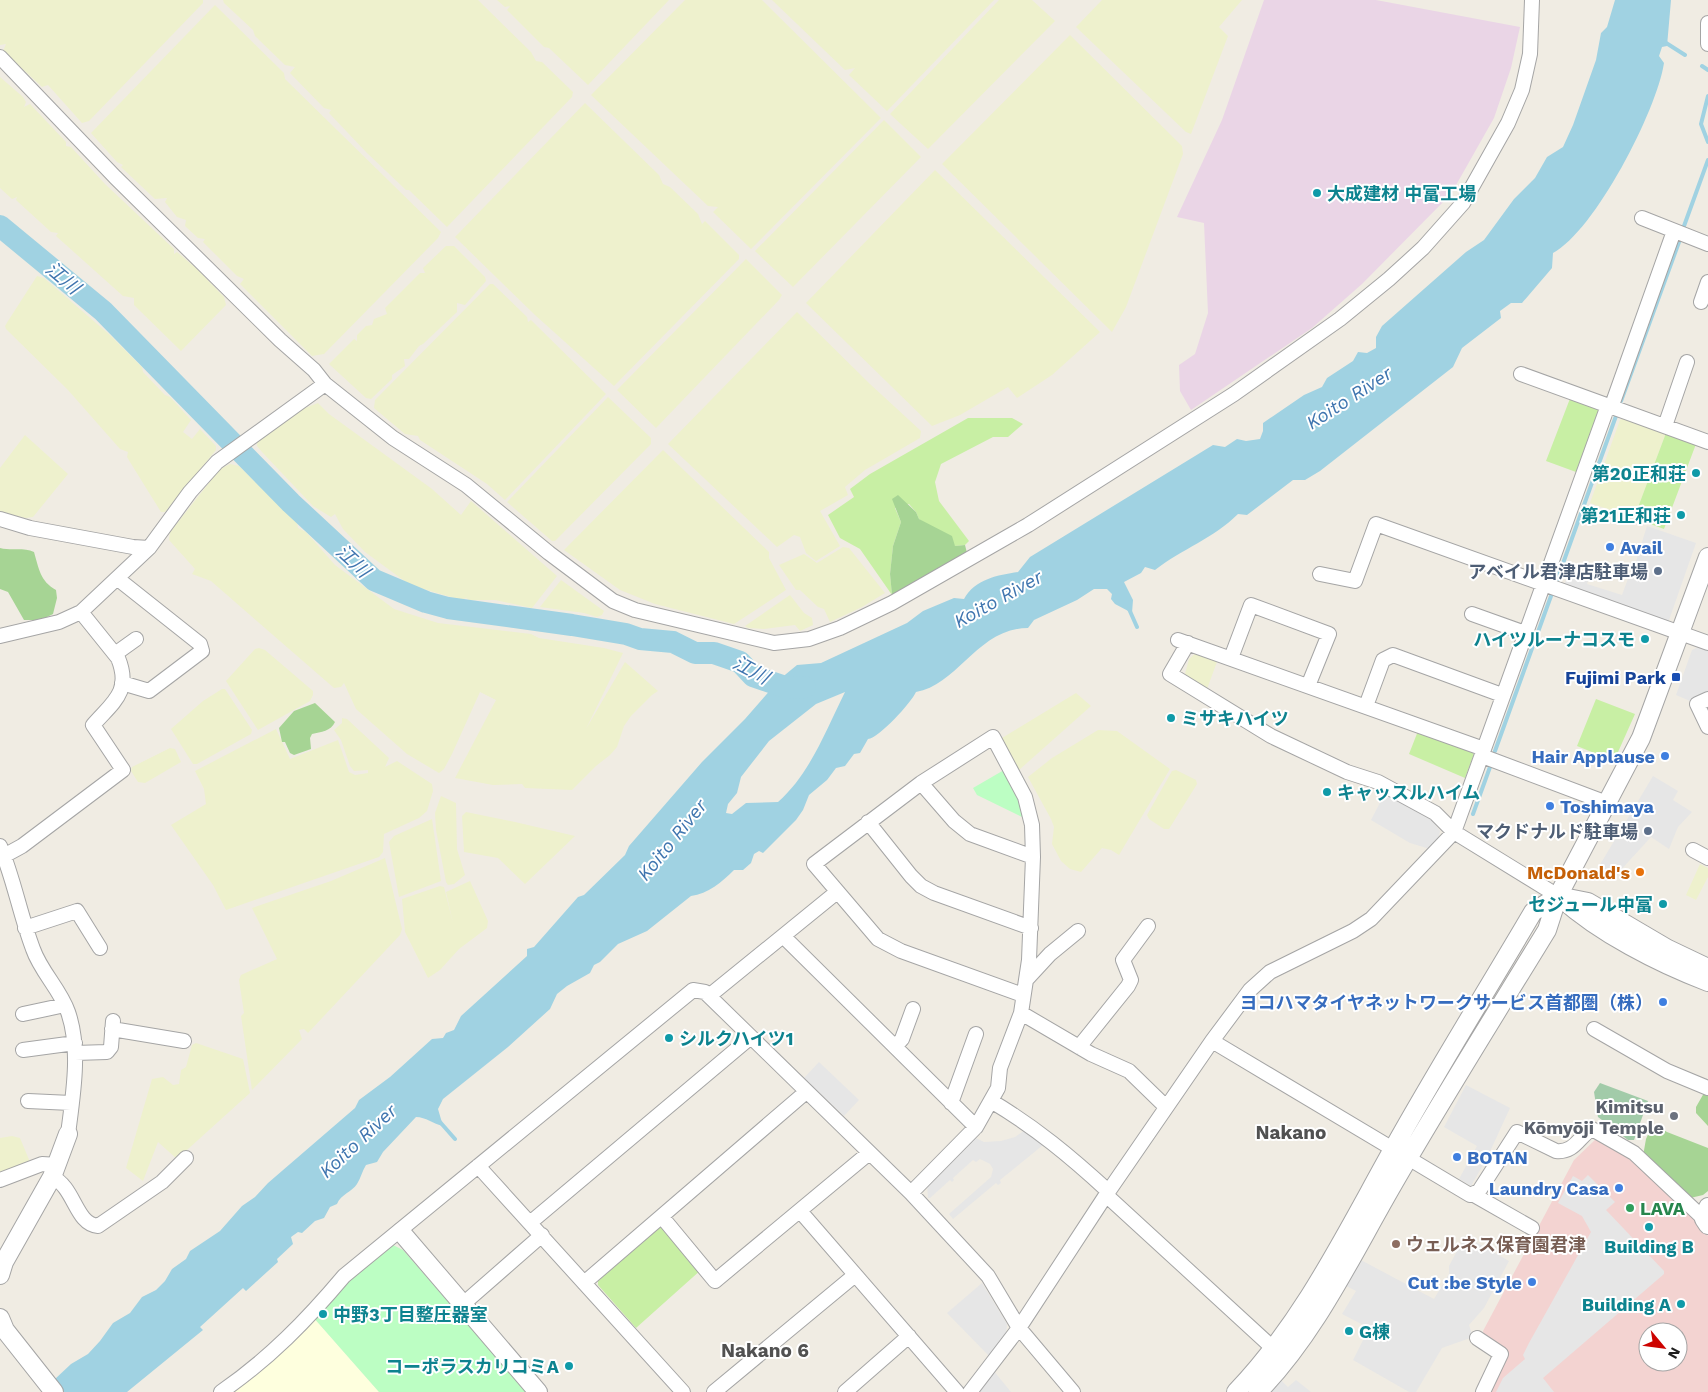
<svg xmlns="http://www.w3.org/2000/svg" width="1708" height="1392" font-family="'Work Sans','Noto Sans JP',sans-serif">
  <style>
    .commercial { fill: #f3d3d1; fill-rule: evenodd }
    .industrial { fill: #ead5e6 }
    .education { fill: #feffde }
    .farmland { fill: #eef1cd }
    .grass { fill: #c8efa4 }
    .forest { fill: #a6d494 }
    .cemetery { fill: #a2cba9 }
    .park { fill: #bcfec3 }
    .parking { fill: #e6e6e6 }
    .water { fill: #a0d2e2; fill-rule: evenodd }
    .lines { fill: none; stroke-linecap: round; stroke-linejoin: round }
    .stream { stroke: #a0d2e2; stroke-width: 4 }
    .river { stroke: #a0d2e2; stroke-width: 22 }
    .minor-casing { stroke: #a5a5a5; stroke-width: 16 }
    .tertiary-casing { stroke: #a5a5a5; stroke-width: 20 }
    .minor { stroke: #fff; stroke-width: 14 }
    .tertiary { stroke: #fff; stroke-width: 18 }
    .culture-dot { fill: #0f9aa8; stroke: #fff; stroke-width: 2 }
    .shop-dot { fill: #3f7fe0; stroke: #fff; stroke-width: 2 }
    .service-dot { fill: #5c6f8a; stroke: #fff; stroke-width: 2 }
    .transit-dot { fill: #1a4fb4; stroke: #fff; stroke-width: 2 }
    .food-dot { fill: #e8710a; stroke: #fff; stroke-width: 2 }
    .worship-dot { fill: #6b7280; stroke: #fff; stroke-width: 2 }
    .leisure-dot { fill: #2e9e5b; stroke: #fff; stroke-width: 2 }
    .education-dot { fill: #8d6e63; stroke: #fff; stroke-width: 2 }
    .labels { text-anchor: middle; dominant-baseline: central; stroke-width: 4; stroke-linejoin: round; paint-order: stroke }
    .culture-label { font-size: 18px; font-weight: bold; fill: #0d838f; stroke: #fff; text-anchor: start }
    .shop-label { font-size: 18px; font-weight: bold; fill: #366cbe; stroke: #fff; text-anchor: end }
    .service-label { font-size: 18px; font-weight: bold; fill: #4e5e75; stroke: #fff; text-anchor: end }
    .transit-label { font-size: 18px; font-weight: bold; fill: #164399; stroke: #fff; text-anchor: end }
    .food-label { font-size: 18px; font-weight: bold; fill: #c56008; stroke: #fff; text-anchor: end }
    .worship-label { font-size: 18px; font-weight: bold; fill: #5b616d; stroke: #fff; text-anchor: end }
    .leisure-label { font-size: 18px; font-weight: bold; fill: #27864d; stroke: #fff; text-anchor: start }
    .education-label { font-size: 18px; font-weight: bold; fill: #785e54; stroke: #fff; text-anchor: start }
    .water-label { font-size: 19px; font-style: italic; fill: #3f75af; stroke: #fff }
    .neighbourhood-label { font-size: 19px; font-weight: bold; fill: #515151; stroke: #fff }
  </style>
  <rect width="100%" height="100%" fill="#f0ece3"/>
  <path class="commercial" d="M1597,1138L1631,1159L1699,1225L1708,1236V1392H1489L1507,1353L1504,1347L1484,1336L1483,1331L1574,1160ZM1648,1332H1678V1362H1648Z"/>
  <path class="industrial" d="M1264,0H1376L1520,27L1511,68L1494,118L1451,194L1362,284L1312,328L1191,410L1180,391L1179,365L1195,354L1208,313L1204,223L1177,217L1222,120Z"/>
  <path class="education" d="M313,1317L379,1392H229Z"/>
  <path class="farmland" d="M0,0H203V3L89,121L82,123L48,85L42,87L3,51L6,44L0,45Z
    M223,0H478L531,52L536,61L542,62L573,92L572,97L447,227L409,190H406L367,153L329,113L331,110L324,108L290,73L295,67L285,65L255,36L253,30L224,3Z
    M497,0H669L588,85L549,48L544,47L507,10L510,6L505,7Z
    M685,0H762L881,118L751,249L713,212L718,207L708,206L591,95Z
    M772,0H994L887,111L849,75L855,68L845,70Z
    M999,0H1032L1055,21L928,149L890,114Z
    M1102,0H1242L1219,27L1228,36L1191,134L1186,132L1076,27Z
    M215,5L284,73L285,79L441,232L438,238L324,354L312,356L240,284L244,279L237,276L203,242L205,239L198,238L185,226L186,220L177,217L165,202L167,198L155,199L121,167L123,165L117,162L91,133Z
    M1070,35L1182,146L1183,154L1126,307L1112,332L942,164Z
    M0,77L23,97L26,102L24,107L30,104L66,142V146L71,147L105,184L174,249V254L177,252L197,269L224,297L226,305L181,351L134,305V298L123,296L56,236L58,233L51,232L16,200L17,197L12,199L0,188Z
    M585,103L659,175L663,184L670,187L698,214L702,224L705,221L739,255V259L614,386L535,315L455,237Z
    M884,120L921,157L793,287L755,251Z
    M935,170L1100,332L1052,375L1017,398L1008,387L960,415L932,426L806,303Z
    M446,246H454L485,277L486,281L465,305L457,303V312L423,344L419,346L409,359H404L405,366L392,375V379L371,399L366,398L329,364L354,339L357,341V335L366,326L372,325L374,319L387,314L385,308L420,273H425L423,268Z
    M746,259L782,295L779,300L656,428L617,390Z
    M37,276L44,278L111,336L142,367L143,372L165,395L170,397L191,420L183,432L192,439L200,429L216,446V450L165,512H161L130,462L127,457L128,452L120,449L68,390L6,329L5,326L8,321Z
    M490,284H493L527,317L528,322L531,320L606,394L505,500L487,484L420,440L418,436L405,434L374,408L375,400Z
    M797,312L870,384L921,431L920,438L865,470L845,487L848,495L820,511L840,546L816,561L806,553L800,537L794,535L777,547L668,444Z
    M608,397L651,438V444L555,541H552L507,502Z
    M318,403L329,414L432,489L461,515L471,501L557,576L532,608L495,600H469L466,598L461,600L410,585L365,552L343,529L335,514L331,517L313,506L262,452L257,446V441L300,410Z
    M1625,418L1666,433L1634,518L1590,503L1620,420Z
    M25,435L68,474L33,517L26,518L0,512V468Z
    M663,450L769,552V558L786,590L734,624L655,604L620,590L564,550Z
    M230,464L239,466L297,523L298,528L306,532L335,565L394,609L438,623L531,634L539,638L604,648L623,653L586,729L625,662L658,691L652,695L631,716L624,726L617,747L610,755L596,766L572,790L525,788L522,784L493,785L455,778L496,700L480,692L452,754L444,769L439,773L407,754L356,709L344,683L341,687L334,688L211,581L192,574L195,569L169,540L170,532L220,469Z
    M843,547L849,548L885,593L862,607L830,622L824,609L818,607L800,590H796L779,565L804,554L817,563Z
    M561,580L604,611L602,615L597,617L584,613L540,607Z
    M790,595L804,613L812,618L813,625L800,631L795,625L764,629L748,628L745,626Z
    M259,648L265,650L313,691V695L310,701L258,730L226,681L255,649Z
    M1196,653L1218,659L1207,689L1187,678L1185,674L1189,659Z
    M222,689H225L252,730L251,734L197,764H193L171,729L203,701Z
    M1076,693L1091,706L1019,770L1002,738Z
    M342,718L347,719L389,758L385,767L397,761L432,784L433,791L427,811L419,818L384,834L383,852L379,857L226,910L213,885L171,825L206,804L204,789L195,771L276,729L290,759L338,740L349,772L355,775L368,773V770L354,771L350,766L341,740L334,730L342,723Z
    M1098,730L1117,731L1170,769L1119,855L1111,850L1102,848L1081,872L1070,869L1061,861L1052,844L1054,827L1051,819L1028,777L1052,758Z
    M170,748L175,749L181,762L145,783L138,782L131,771L132,767Z
    M1176,770L1196,780L1197,784L1169,829H1164L1149,819L1147,815L1172,771Z
    M441,796L456,803L457,849L465,875L454,884L448,885L446,882L436,830L435,813Z
    M466,812L515,822L575,836L525,884L498,858L464,852L462,816Z
    M432,819L441,881L399,897L389,842L394,836Z
    M385,858L402,929L400,935L308,1033L304,1029L299,1030L302,1039L252,1090L241,1016L244,1013L239,980L241,975L277,959L252,908L331,881Z
    M1700,864L1708,868V877L1696,900L1686,895Z
    M470,881L488,921L487,928L459,949L440,970L428,978L405,932L402,899L440,886L444,887L453,923L446,892Z
    M196,1043L243,1059L250,1093L177,1159L158,1142L143,1181L126,1168L152,1079L163,1077L173,1085L179,1084L181,1070L186,1067L192,1045Z
    M12,1136L20,1138L30,1162L0,1177V1138Z"/>
  <path class="grass" d="M1571,396L1600,408L1576,472L1546,461Z
    M968,418H1012L1023,424L1008,437H993L941,464L935,482L939,501L969,541L965,545L955,546L919,519L916,512L909,504L895,508L901,522L893,546L890,574L892,595L860,549L840,538L828,515L854,497L850,489L870,474Z
    M1666,433L1696,444L1664,529L1634,518Z
    M1596,699L1635,714L1614,761L1577,746Z
    M1418,731L1471,751L1474,754L1465,778L1409,754Z
    M661,1226L702,1269L636,1328L598,1285V1281Z"/>
  <path class="forest" d="M898,495L916,512L919,519L952,536L955,546L965,545L967,553L899,594L892,595L890,574L893,546L901,522L892,499Z
    M0,548C11,551 24,547 34,552C39,569 40,581 56,590L57,598L53,614L41,620H24L8,592L0,589Z
    M315,703L335,722C331,731 321,732 312,734L310,738L311,749L294,755L290,753L285,742H282L279,728L294,711Z
    M1704,1093H1708V1126L1696,1113V1107Z
    M1656,1125L1667,1132L1708,1148V1191L1703,1195L1686,1199L1643,1156L1646,1139L1652,1126Z"/>
  <path class="cemetery" d="M1600,1083L1648,1101L1634,1140H1628L1598,1117L1594,1092Z"/>
  <path class="park" d="M1004,770L1020,799L1024,818L977,795L973,788Z
    M393,1245L403,1250L527,1392H379L313,1317L348,1279Z"/>
  <path class="parking" d="M1647,526L1696,543L1668,623L1564,586L1570,568L1590,575L1587,584L1622,595L1633,565H1635Z
    M1702,645L1708,647V694L1690,701L1676,695L1692,650Z
    M1653,776L1678,791L1673,800L1692,812L1678,827L1669,849L1651,837L1619,872L1616,878L1598,868Z
    M1385,793L1431,819L1440,831L1438,841L1430,849L1410,843L1371,820Z
    M819,1062L859,1100L844,1116L804,1078Z
    M1466,1085L1510,1108L1487,1158L1471,1186L1459,1179L1477,1146L1444,1127Z
    M1028,1128L1048,1141L1000,1180L1001,1183L998,1185L996,1183L953,1219L949,1214L991,1177L993,1169L990,1164L980,1159L976,1162L973,1160L953,1178L954,1180L952,1182L950,1180L930,1198H928L927,1184L974,1137L984,1142L1001,1141L1015,1137Z
    M1588,1175L1615,1202L1606,1210L1664,1271V1274L1543,1378L1554,1392H1496L1503,1378L1525,1359L1523,1355L1529,1343L1591,1232L1582,1216L1558,1203L1573,1176L1582,1181Z
    M1465,1236L1509,1261L1484,1308L1469,1325L1473,1337L1442,1348L1416,1392H1409L1353,1360L1369,1328L1342,1314L1356,1291L1344,1285L1359,1259L1434,1299L1449,1274V1266Z
    M982,1283L1007,1324L1006,1335L989,1356L947,1313Z
    M993,1370L1011,1392H977Z
    M1279,1378L1288,1387L1296,1380L1311,1392H1266Z"/>
  <path class="water" d="M1615,0H1671L1667,46L1662,47L1659,56L1664,63C1657,110 1595,231 1553,253L1552,268L1522,303H1511L1500,311L1501,318L1462,348L1453,367L1320,471L1305,480H1293L1247,515L1238,514C1214,538 1182,549 1155,570L1145,567L1141,573L1124,582L1133,600L1132,613L1115,604L1111,599L1112,594L1107,589H1094L1077,600L1034,620L1028,628C978,628 958,685 916,692C911,703 879,738 868,739L860,753L854,754L845,766L836,768L827,780L809,795L803,810L796,820L763,853L759,851L754,854L751,863L743,870H734C722,882 708,894 691,896L647,931L618,944L600,962L594,965L590,973L567,986L557,994L550,1009L508,1047L443,1099L438,1109L443,1126C433,1124 426,1117 416,1117L383,1152L377,1162L366,1165C362,1171 361,1178 357,1184C352,1192 341,1194 337,1204L330,1207L324,1218L315,1221L302,1233L298,1232L291,1237L293,1244L277,1259L278,1262L246,1291L243,1288L200,1327L203,1330L127,1392H63L54,1380L71,1364L88,1354L100,1341L113,1323L130,1313L142,1297L156,1290L165,1281L172,1269L186,1259L190,1251L220,1231L242,1206L255,1197L268,1183L355,1108L359,1100L390,1077L432,1039L443,1038L446,1033L454,1030L461,1016L527,956V949L534,947L578,897L584,895L625,855L629,846L702,762L745,719L780,679L797,665L821,663L907,623L923,611L954,598L964,599C975,579 998,575 1018,572L1030,557L1213,445L1225,447L1237,439L1246,441L1260,439L1263,431V423L1304,395L1322,387L1327,378L1353,361L1358,352L1367,353L1376,348V337L1382,326L1466,252L1484,240L1514,199L1535,178L1547,157L1563,147L1573,125L1596,60L1601,33L1607,27ZM845,692C826,730 810,774 778,802L746,803L732,814L726,813L728,804L737,793L741,777L769,741L816,704Z"/>
  <g class="lines">
    <path class="stream" d="M1663,41L1685,55
      M1702,66L1708,70
      M1708,96L1701,124L1708,142
      M1684,226L1708,160
      M1621,401L1679,242
      M1557,580L1616,416
      M1129,609L1137,627
      M1495,751L1551,596
      M1473,814L1490,767
      M440,1122L455,1139"/>
    <path class="river" d="M0,226L103,311L291,503L374,580L426,602L448,608L572,625L626,634L640,639L673,642L695,653H714L740,662L753,676L788,688L805,687"/>
    <g class="minor-casing">
      <path id="minor" d="M1708,23V44
        M0,57L115,177L280,340L314,370L325,384L393,438L466,485L549,553L613,601L635,610L774,643L809,639L840,628L892,603L1028,525L1234,394L1340,319L1389,279L1423,248L1463,203L1508,123L1522,90L1530,54L1532,0
        M1642,218L1708,244
        M1701,302L1708,282
        M1521,374L1708,442
        M1665,426L1687,362
        M0,519L30,528L133,547L149,548
        M1320,574L1355,581L1376,524L1708,643
        M118,579L200,644L202,651L149,691L122,683
        M1472,614L1525,633
        M0,636L59,622L81,612L149,548L190,492L217,462L325,384
        M1178,640L1484,749
        M1188,643L1170,674L1271,736L1347,772L1378,782L1435,813L1454,832L1558,896
        M115,654L136,639
        M1231,658L1251,605L1329,634L1308,686
        M1708,699L1697,704L1708,727
        M1366,706L1383,660L1393,655L1502,695
        M1482,756L1607,803
        M921,783L954,821L970,834L1033,857
        M868,822L911,876L921,886L934,893L1031,928
        M0,846C14,879 20,915 33,949C41,972 60,989 68,1012C81,1049 73,1095 68,1134
        M1693,850L1708,858
        M0,858L22,846L123,770L93,725C112,703 132,692 118,658L81,612
        M25,928L77,911L100,948
        M783,936L976,1127
        M1026,980L1050,954L1078,931
        M709,996L837,892
        M1021,1013L1091,1054L1129,1071L1166,1107
        M23,1014L65,1005
        M112,1029L184,1041
        M1594,1029L1667,1071L1708,1088
        M1212,1041L1470,1195L1479,1191L1517,1132L1556,1151C1575,1153 1579,1136 1592,1129L1634,1153L1704,1219
        M895,1047L902,1039L913,1009
        M1079,1047L1128,986L1131,980L1123,960L1148,926
        M23,1050L75,1043
        M75,1053L107,1052L111,1047L113,1021
        M28,1101L71,1103
        M991,1101C1035,1127 1071,1157 1108,1191
        M951,1103L976,1034
        M478,1166L683,1392
        M52,1177C75,1187 75,1224 98,1226L162,1182L186,1158
        M0,1180L42,1164L58,1165
        M911,1193L976,1127L998,1088L1000,1068L1021,1013L1029,960L1033,857L1032,825L1025,797L993,737L921,783L814,864L878,939L901,951L1023,995
        M1106,1195L1274,1349
        M1474,1195L1532,1228
        M800,1211L957,1392
        M662,1217L715,1281L869,1153
        M531,1222L751,1037
        M584,1283L806,1092
        M462,1305L542,1235
        M1477,1338L1501,1354L1483,1392
        M221,1392C269,1359 307,1320 344,1276L693,990L705,992L709,996L911,1193L988,1276L1019,1328L1073,1392
        M714,1392L855,1275
        M845,1392L909,1336
        M970,1392L1019,1328L1106,1195L1212,1041L1250,990L1270,972L1353,931L1371,919L1454,832L1606,411L1611,408L1674,231"/>
    </g>
    <g class="tertiary-casing">
      <path id="tertiary" d="M1561,898C1600,933 1658,963 1708,982
        M1708,1207L1704,1219L1708,1225
        M401,1232L538,1392
        M0,1275L4,1262L52,1177L68,1134
        M0,1318L5,1330L54,1392
        M1236,1392C1303,1322 1345,1235 1392,1151C1437,1070 1486,992 1533,912L1558,896L1588,902L1668,949L1708,968
        M1258,1392C1315,1334 1352,1255 1392,1186C1442,1099 1495,1015 1547,930L1558,896L1641,738L1708,557"/>
    </g>
    <use href="#minor" class="minor"/>
    <use href="#tertiary" class="tertiary"/>
  </g>
  <g class="culture-dot">
    <circle cx="1317" cy="193" r="5"/>
    <circle cx="1696" cy="473" r="5"/>
    <circle cx="1681" cy="515" r="5"/>
    <circle cx="1645" cy="639" r="5"/>
    <circle cx="1171" cy="718" r="5"/>
    <circle cx="1327" cy="792" r="5"/>
    <circle cx="1663" cy="904" r="5"/>
    <circle cx="669" cy="1038" r="5"/>
    <circle cx="1649" cy="1227" r="5"/>
    <circle cx="1681" cy="1304" r="5"/>
    <circle cx="323" cy="1314" r="5"/>
    <circle cx="1349" cy="1331" r="5"/>
    <circle cx="569" cy="1366" r="5"/>
  </g>
  <g class="shop-dot">
    <circle cx="1610" cy="547" r="5"/>
    <circle cx="1665" cy="756" r="5"/>
    <circle cx="1550" cy="806" r="5"/>
    <circle cx="1663" cy="1002" r="5"/>
    <circle cx="1457" cy="1157" r="5"/>
    <circle cx="1619" cy="1188" r="5"/>
    <circle cx="1532" cy="1282" r="5"/>
  </g>
  <g class="service-dot">
    <circle cx="1658" cy="571" r="5"/>
    <circle cx="1648" cy="831" r="5"/>
  </g>
  <rect class="transit-dot" x="1671" y="672" width="10" height="10" rx="2.5"/>
  <circle class="food-dot" cx="1640" cy="872" r="5"/>
  <circle class="worship-dot" cx="1674" cy="1116" r="5"/>
  <circle class="leisure-dot" cx="1630" cy="1208" r="5"/>
  <circle class="education-dot" cx="1396" cy="1244" r="5"/>
  <g class="labels">
    <g class="culture-label">
      <text x="1327" y="193">大成建材 中富工場</text>
      <text x="1686" y="473" text-anchor="end">第20正和荘</text>
      <text x="1671" y="515" text-anchor="end">第21正和荘</text>
      <text x="1635" y="639" text-anchor="end">ハイツルーナコスモ</text>
      <text x="1181" y="718">ミサキハイツ</text>
      <text x="1337" y="792">キャッスルハイム</text>
      <text x="1653" y="904" text-anchor="end">セジュール中富</text>
      <text x="679" y="1038">シルクハイツ1</text>
      <text x="1649" y="1246" text-anchor="middle">Building B</text>
      <text x="1671" y="1304" text-anchor="end">Building A</text>
      <text x="333" y="1314">中野3丁目整圧器室</text>
      <text x="1359" y="1331">G棟</text>
      <text x="559" y="1366" text-anchor="end">コーポラスカリコミA</text>
    </g>
    <g class="shop-label">
      <text x="1620" y="547" text-anchor="start">Avail</text>
      <text x="1655" y="756">Hair Applause</text>
      <text x="1560" y="806" text-anchor="start">Toshimaya</text>
      <text x="1653" y="1002">ヨコハマタイヤネットワークサービス首都圏（株）</text>
      <text x="1467" y="1157" text-anchor="start">BOTAN</text>
      <text x="1609" y="1188">Laundry Casa</text>
      <text x="1522" y="1282">Cut :be Style</text>
    </g>
    <g class="service-label">
      <text x="1648" y="571">アベイル君津店駐車場</text>
      <text x="1638" y="831">マクドナルド駐車場</text>
    </g>
    <g class="transit-label">
      <text x="1666" y="677">Fujimi Park</text>
    </g>
    <g class="food-label">
      <text x="1630" y="872">McDonald's</text>
    </g>
    <g class="worship-label">
      <text x="1664" y="1106">Kimitsu<tspan x="1664" dy="21">Kōmyōji Temple</tspan></text>
    </g>
    <g class="leisure-label">
      <text x="1640" y="1208">LAVA</text>
    </g>
    <g class="education-label">
      <text x="1406" y="1244">ウェルネス保育園君津</text>
    </g>
    <g class="water-label">
      <text transform="translate(63 278) rotate(40)">江川</text>
      <text transform="translate(1349 398) rotate(-33)">Koito River</text>
      <text transform="translate(353 561) rotate(43)">江川</text>
      <text transform="translate(998 599) rotate(-29)">Koito River</text>
      <text transform="translate(751 670) rotate(28)">江川</text>
      <text transform="translate(672 840) rotate(-51)">Koito River</text>
      <text transform="translate(358 1141) rotate(-43)">Koito River</text>
    </g>
    <g class="neighbourhood-label">
      <text x="1291" y="1132">Nakano</text>
      <text x="765" y="1350">Nakano 6</text>
    </g>
  </g>
  <g transform="translate(1663 1347) rotate(119)"><circle r="24" fill="#ffffff" stroke="#a5a5a5"/>
  <path d="M0-4L9 19L0 12L-9 19Z" fill="#cd0300"/>
  <text y="-8" font-size="14" font-weight="bold" text-anchor="middle" fill="#1e1e1e">N</text>
  </g>
</svg>
